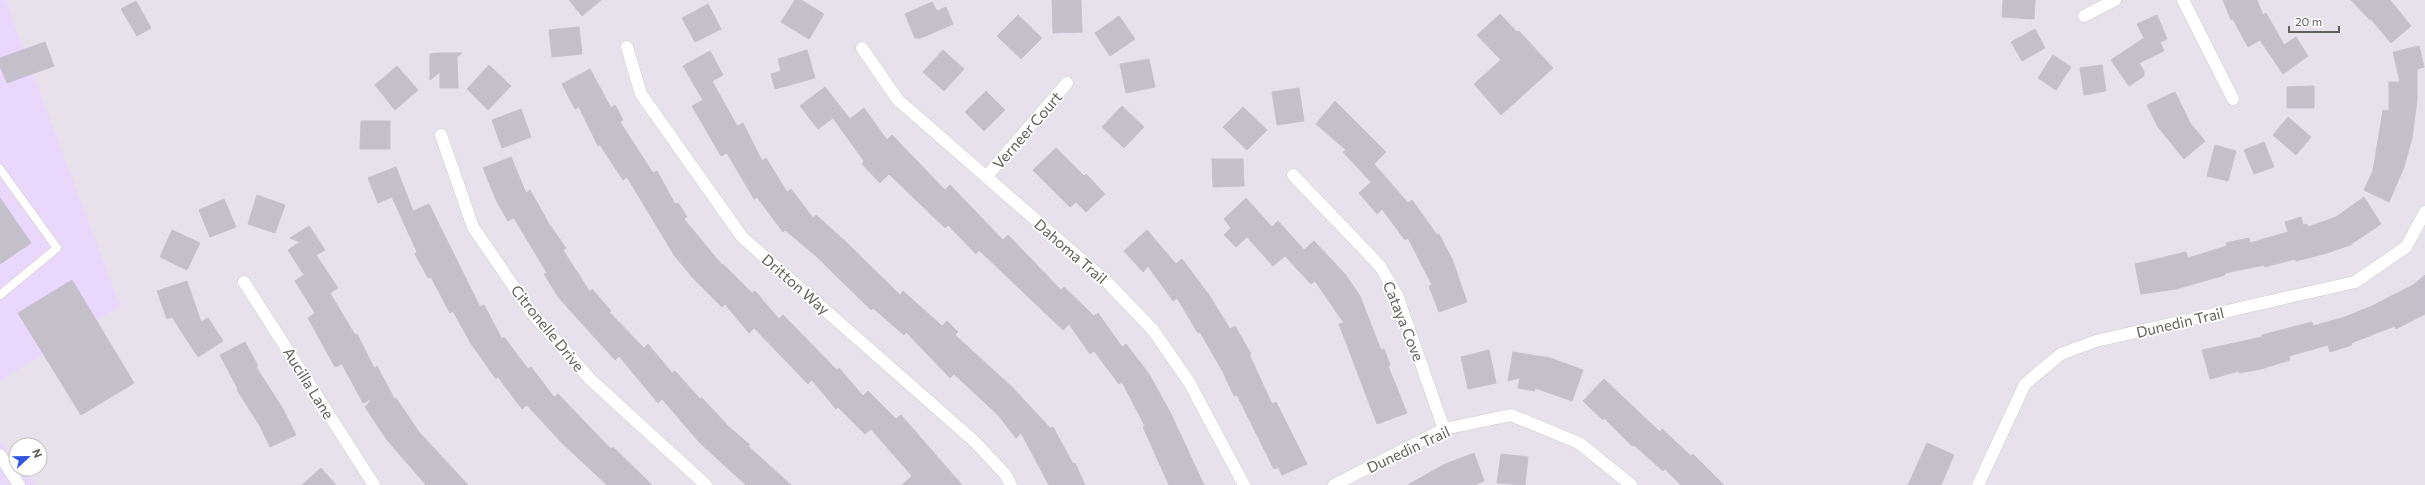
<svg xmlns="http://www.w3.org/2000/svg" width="2425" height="485" font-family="Commissioner,sans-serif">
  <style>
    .commercial { fill: #e9d7fc }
    .building { fill: #c4c0ca; stroke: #c7c0d0 }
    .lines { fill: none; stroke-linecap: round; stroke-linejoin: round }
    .service-casing { stroke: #ced1ca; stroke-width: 9 }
    .minor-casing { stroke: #ced1ca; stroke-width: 13 }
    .tertiary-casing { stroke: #ced1ca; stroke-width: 13 }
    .service { stroke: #fff; stroke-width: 8 }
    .minor { stroke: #fff; stroke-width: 12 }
    .tertiary { stroke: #fff; stroke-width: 12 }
    .labels { text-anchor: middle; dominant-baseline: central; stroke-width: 3.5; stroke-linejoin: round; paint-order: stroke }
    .street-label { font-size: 15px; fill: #5f625a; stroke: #fff }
  </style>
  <rect width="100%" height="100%" fill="#e7e1ec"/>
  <path class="commercial" d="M0,0H5L120,306L0,381Z
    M0,441L16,460V469H23L37,485H0Z"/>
  <path class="building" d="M569,0H601L582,16Z
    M795,0H801L824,14L809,39L781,22Z
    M1052,0H1081L1082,32L1053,33Z
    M2003,0H2035L2034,19L2002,17Z
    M2223,0H2257L2263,15L2266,13L2284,45L2296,37L2308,56L2283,74L2260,40L2248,47L2233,19L2231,20Z
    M2351,0H2390L2411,26L2391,43L2371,19L2370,20Z
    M136,1L151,28L137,36L121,9Z
    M932,2L937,11L946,7L953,24L921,38H915L905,14Z
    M708,4L721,29L695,42L682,18Z
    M1500,14L1517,32L1519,31L1553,68L1501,115L1474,84L1501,60L1477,35Z
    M1018,15L1042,38L1021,59L997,36Z
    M2157,15L2167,39L2160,42L2164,51L2139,63L2144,71V76L2129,86L2111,60L2144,38L2137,24Z
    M1119,16L1135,39L1110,56L1095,33Z
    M579,27L582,54L552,57L549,30Z
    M2035,29L2045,48L2022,61L2011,42Z
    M45,42L54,66L7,83L0,66V58Z
    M2419,46L2424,67L2417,69V100L2412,138L2404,167L2389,202L2364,190L2373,171L2383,110L2389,111V82H2400L2393,52Z
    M807,50L815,78L775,89L771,74L781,71L778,59Z
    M943,50L964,69L944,91L923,72Z
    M710,51L723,75L712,81L737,126L743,123L762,161L766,158L787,192L791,189L813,218L816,215L845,241L900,295L903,291L942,326L947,321L958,332L955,335L1012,387L1050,428L1053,427L1073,464L1075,463L1085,485H1049L1021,433L1016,438L999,416L954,374L950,378L906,332L904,335L873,308L871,310L817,257L785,230L783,232L757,197L754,199L727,153L721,156L692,106L703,100L683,66Z
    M440,53H462L457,57L458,88H440V72L430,80V54Z
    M2053,55L2071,67L2056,90L2038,78Z
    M1149,59L1155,87L1126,93L1120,64Z
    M489,65L511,86L488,110L467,89Z
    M2102,65L2106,91L2084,95L2080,68Z
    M397,66L418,90L395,110L375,85Z
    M590,69L611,108L615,105L623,120L620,122L653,173L657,171L675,204L678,203L687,217L684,219L722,265L723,264L752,293L755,291L779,319L783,315L837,370L839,368L863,396L868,391L896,419L901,415L962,485H902L912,476L871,429L865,434L838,407L836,409L812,380L808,384L754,328L749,333L725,304L722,307L692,277L674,255L627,177L623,180L600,145L598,146L579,107L575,109L562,84Z
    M2314,86V108H2287V87Z
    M825,87L850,119L864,108L887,140L892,135L945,190L950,185L1003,240L1008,235L1061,290L1064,287L1094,316L1098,313L1122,347L1126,344L1149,374L1171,414L1204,485H1169L1143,427L1145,426L1122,382L1119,384L1094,351L1090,354L1069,324L1063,330L979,250L976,254L948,225L945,228L889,174L880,183L862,164L864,161L833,118L818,129L800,106Z
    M1299,88L1304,121L1277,125L1272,92Z
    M986,91L1005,110L984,131L965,112Z
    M2175,92L2190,123L2205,141L2184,159L2158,127L2147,105Z
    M1335,101L1386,152L1374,164L1408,203L1412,200L1437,235L1439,234L1452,259L1467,302L1439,312L1429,286L1432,285L1408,238L1405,240L1382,209L1377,214L1359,193L1371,182L1343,152L1346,150L1316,124Z
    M1122,106L1144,127L1124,148L1102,127Z
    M1243,107L1267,130L1247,150L1223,127Z
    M521,109L531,137L502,148L492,120Z
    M2288,117L2311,137L2296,155L2273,135Z
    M361,121H390V149H360Z
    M2264,142L2274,167L2254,174L2244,150Z
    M2215,145L2236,151L2228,181L2207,176Z
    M1056,148L1084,176L1086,174L1105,194L1086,212L1076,202L1070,207L1033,170Z
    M511,157L526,193L530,190L549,224L566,248L563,250L590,292L592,289L611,311L609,312L644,348L648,344L672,373L675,371L700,399L702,398L728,426L750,445L748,446L791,485H746L700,443L662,399L658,403L619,356L615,360L559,298L544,274L547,273L514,218L508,221L497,202L483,168Z
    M1212,159H1243L1244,186L1213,187Z
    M396,167L413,211L429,204L480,307L484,305L502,339L504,337L528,369L531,367L554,397L558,394L611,449L613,447L652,485H607L562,443L527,405L522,409L498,377L496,379L470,342L453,311L450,313L431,277L428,278L415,254L417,252L392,197L378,203L368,178Z
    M257,195L285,205L275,233L248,224Z
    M2364,197L2381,224L2350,245L2327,253L2296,261L2295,259L2265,267L2264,265L2225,273V275L2176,289L2141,294L2135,264L2186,252L2188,258L2227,246L2226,243L2249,238L2250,243L2288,232L2285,222L2301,217L2303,225L2307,224L2308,227L2336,217Z
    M0,198L31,243L0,264Z
    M1246,198L1272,227L1278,221L1304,250L1314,241L1345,274L1360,296L1381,350L1384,349L1390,365L1388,366L1407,413L1377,424L1339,324L1344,323L1315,281L1311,284L1285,256L1273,266L1247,237L1236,247L1224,235L1231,228L1224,219Z
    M224,199L236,227L210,237L199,210Z
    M309,226L325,250L316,255L338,288L330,293L355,335L357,334L374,368L377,366L395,400L396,398L419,432L468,485H426L387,440L365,407L373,398L363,403L342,364L335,367L308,318L315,313L295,281L304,275L288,250L300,242L290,238Z
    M172,230L200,243L187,270L160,257Z
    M1147,230L1176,264L1182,259L1209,295L1230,329L1235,326L1251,354H1249L1272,404L1276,402L1307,464L1282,475L1278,467L1274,469L1237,395L1234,396L1223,372L1200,332L1198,333L1177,298L1173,301L1148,266L1143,272L1124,251Z
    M2425,275V314L2396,329L2395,326L2351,343L2352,345L2330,352L2328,345L2289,356L2290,360L2261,369L2239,373V371L2210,379L2202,350L2262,337V335L2312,322L2313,326L2345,317L2372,306L2413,285Z
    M72,280L134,383L81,415L18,313Z
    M187,281L201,322L208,318L223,341L198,357L172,317L167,319L157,291Z
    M245,342L258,366L256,367L283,409L296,435L270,447L260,426L237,390L238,389L220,355Z
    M1489,350L1496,383L1468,389L1461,357Z
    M1513,352L1550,358L1583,370L1572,401L1535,388V391L1518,388L1520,378L1508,381Z
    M1604,379L1660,432L1662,429L1691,456L1693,454L1724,485H1681L1665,469L1663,471L1634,445L1632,446L1604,418L1603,420L1583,401Z
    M1927,443L1954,455L1941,485H1908Z
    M1474,453L1484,481L1475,485H1408L1443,465Z
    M1501,454L1528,457L1525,485L1497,483Z
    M321,468L336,485H302Z"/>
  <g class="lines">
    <g class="service-casing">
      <path id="service" d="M0,169L57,248L0,295"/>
    </g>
    <g class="minor-casing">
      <path id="minor" d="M2183,0L2233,99
        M2084,16L2115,0
        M627,47L641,94L742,237L974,441L1005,474L1011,485
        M862,48L898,100L1107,282L1153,330L1189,382L1244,485
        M441,135L473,227L531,312L591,380L706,485
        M1293,175L1380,266L1397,295L1444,429
        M986,177L1067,83
        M244,282L374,485
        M1334,485L1444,429L1511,415L1579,443L1631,485
        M1978,485L2025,384L2061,354L2096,341L2355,282L2406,247L2425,212"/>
    </g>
    <g class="tertiary-casing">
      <path id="tertiary" d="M0,455L19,485"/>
    </g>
    <use href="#service" class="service"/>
    <use href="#minor" class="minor"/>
    <use href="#tertiary" class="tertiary"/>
  </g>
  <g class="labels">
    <g class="street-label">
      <text transform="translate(1027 130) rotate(-49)">Verneer Court</text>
      <text transform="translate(1071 251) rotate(41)">Dahoma Trail</text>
      <text transform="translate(796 284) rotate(41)">Dritton Way</text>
      <text transform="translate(1404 321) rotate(68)">Cataya Cove</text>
      <text transform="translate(2180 322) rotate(-13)">Dunedin Trail</text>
      <text transform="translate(548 328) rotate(51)">Citronelle Drive</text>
      <text transform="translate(309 383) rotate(58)">Aucilla Lane</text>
      <text transform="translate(1408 449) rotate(-25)">Dunedin Trail</text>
    </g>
  </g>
  <g transform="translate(28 457) rotate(68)"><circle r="19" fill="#ffffff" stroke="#bfc0bd"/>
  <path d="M0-3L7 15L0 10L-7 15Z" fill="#3354e0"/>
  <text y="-6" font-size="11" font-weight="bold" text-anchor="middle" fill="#5f625a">N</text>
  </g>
  <path d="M2289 26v6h50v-6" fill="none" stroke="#5f625a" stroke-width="2"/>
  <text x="2295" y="26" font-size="12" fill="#5f625a" stroke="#ffffff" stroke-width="3" paint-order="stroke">20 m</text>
</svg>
